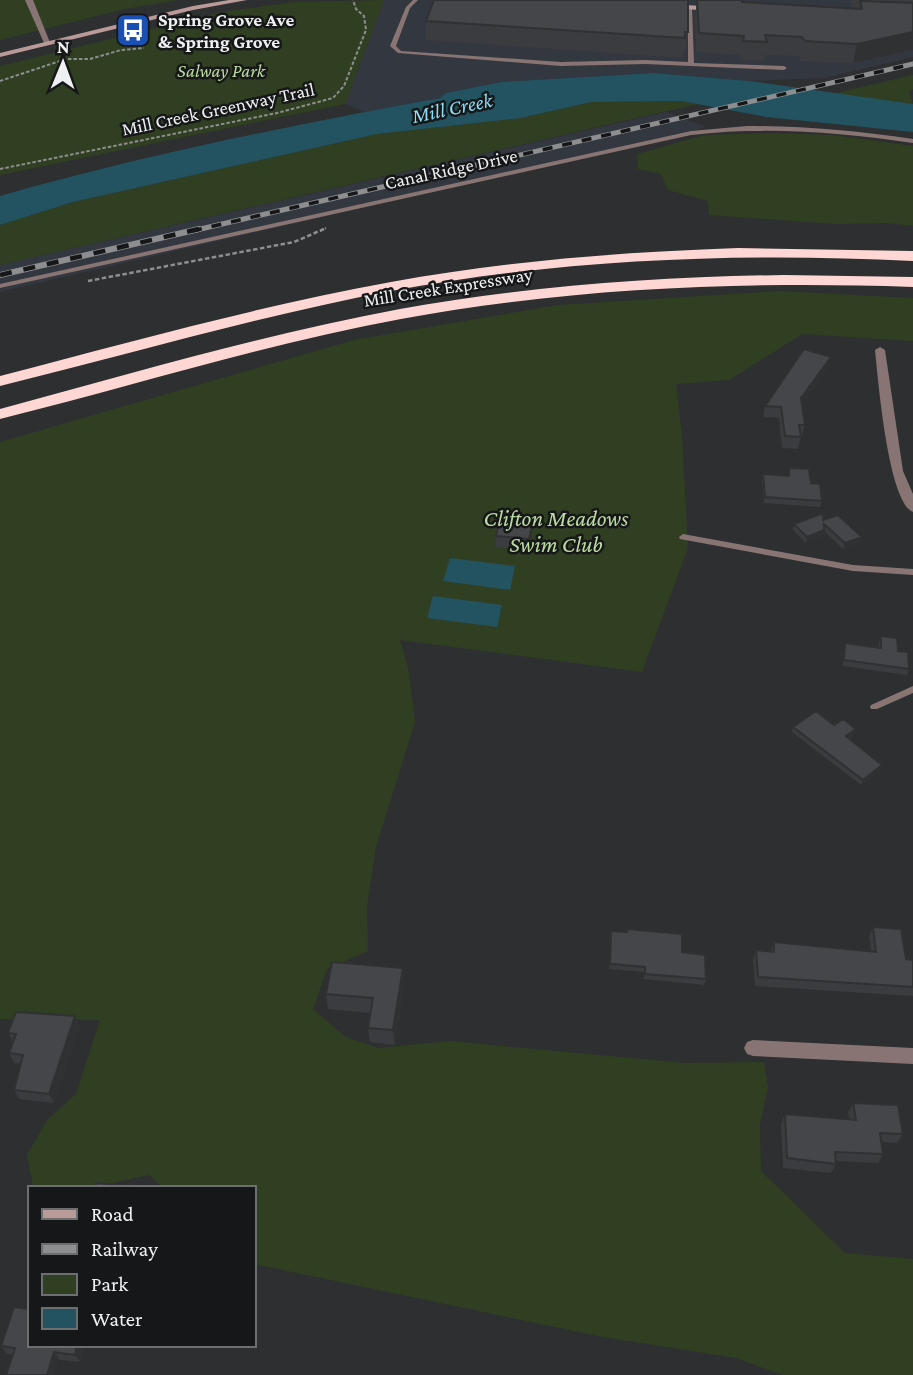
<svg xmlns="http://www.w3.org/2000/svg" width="913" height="1375" font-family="'Crimson Pro',serif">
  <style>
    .built { fill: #33373f }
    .green { fill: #303f22 }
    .water { fill: #235361 }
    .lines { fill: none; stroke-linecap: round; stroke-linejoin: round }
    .path-far1 { stroke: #8d8e90; stroke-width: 2; stroke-dasharray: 3.5 2; stroke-linecap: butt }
    .path { stroke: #8d8e90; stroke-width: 2.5; stroke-dasharray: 4.5 2.5; stroke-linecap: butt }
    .service { fill: #887472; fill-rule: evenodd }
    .minor { fill: #887472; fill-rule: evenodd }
    .secondary { fill: #ba9a98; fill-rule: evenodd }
    .motorway { fill: #fed6d3; fill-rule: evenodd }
    .rail-far1-casing { stroke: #8c8e8f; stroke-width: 5 }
    .rail-casing { stroke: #8c8e8f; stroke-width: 6 }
    .rail-far1 { stroke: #161718; stroke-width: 3.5; stroke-dasharray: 10; stroke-linecap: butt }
    .rail { stroke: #161718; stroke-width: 4.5; stroke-dasharray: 12; stroke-linecap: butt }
    .wall { fill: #3b3c3f }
    .shaded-wall { fill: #303133 }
    .building { fill: #454649; stroke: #303133; stroke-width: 2 }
    .labels { text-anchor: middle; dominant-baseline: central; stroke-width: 5; stroke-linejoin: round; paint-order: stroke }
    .far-poi-label { font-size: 19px; font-weight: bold; fill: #eff0f1; stroke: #161718; text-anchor: start }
    .far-park-label { font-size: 19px; font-style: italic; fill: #bbdba0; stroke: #161718 }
    .far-street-label { font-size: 19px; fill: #eff0f1; stroke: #161718 }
    .far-water-label { font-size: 21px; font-style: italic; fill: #8cdcf6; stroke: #161718 }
    .park-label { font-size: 23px; font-style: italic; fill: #bbdba0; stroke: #161718 }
  </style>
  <rect width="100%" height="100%" fill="#2d2f31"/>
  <path class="built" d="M384,0H913V57L825,78L749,81L654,73L501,82L446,93L440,98L364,112L345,104Z
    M666,112L707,127L0,292V265Z"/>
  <path class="green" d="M0,0H179L125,9L0,40Z
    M384,0L345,104L0,175V66L221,12L294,2Z
    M913,75V89L909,91L913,104L832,94Z
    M681,101L698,104L0,265V225L73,202L377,134L521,118L591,102Z
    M770,133L833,135L913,146V226L887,223L836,224L709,215L708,201L668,190L661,174L638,169L637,154L704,135Z
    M779,291L913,298V341L802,334L729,380L676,384L682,434L688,548L642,672L400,640L409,672L415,722L376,847L367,906L368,951L327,969L313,1009L346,1037L378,1048L450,1041L684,1063L764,1062L768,1087L760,1124L761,1171L845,1253L913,1259V1375H783L736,1358L603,1337L254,1264V1188H164L149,1175L91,1188L33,1186L27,1155L47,1120L76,1094L100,1020L0,1019V442L354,340L558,305Z"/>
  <path class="water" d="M654,73L749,81L913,104V132L766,117L681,101L591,102L521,118L377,134L73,202L0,225V196C144,155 293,125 440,98L446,93L501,82Z
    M450,558L515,566L510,590L443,581Z
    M433,596L502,605L497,627L427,618Z"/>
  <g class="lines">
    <path class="path-far1" d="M0,81L66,59H90L121,50L144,48
      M0,169L277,113L333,98L344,86L366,30L364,16L356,9L353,0
      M320,231L326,228"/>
    <path class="path" d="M88,281L294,242L324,229"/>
    <path class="service" d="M413,0H418L410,8L396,46L401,51L561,62L645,60L688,62V7L690,6L692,7L694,63L784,66L787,68L784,70L645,64L561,66L398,53L390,46L406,7Z
      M747,126C803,126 858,131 913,139V143C839,132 766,126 691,135L0,288V284L691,131Z
      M683,534L853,565L913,569V575L853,571L680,539L679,537Z
      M913,686V693L877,709H871L870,707L871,705Z"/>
    <path class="minor" d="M25,0H33L51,45L44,43Z
      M880,347L885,350L903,471L913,494V512C888,502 878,378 875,350Z
      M753,1040L913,1048V1064L753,1056L747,1054L744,1048L747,1042Z"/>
    <path class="secondary" d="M229,0H247L193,10L0,57V53L193,6Z
      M670,4L716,7L720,9L716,11L667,8V4Z"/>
    <path class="motorway" d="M738,248L913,251V261C738,252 563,259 391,291C259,316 130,354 0,386V376C130,342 259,306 391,282C506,261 622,252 738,248Z
      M784,275L913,277V287C741,281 570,288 401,319C265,344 134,386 0,419V409C133,373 265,334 400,309C527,286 656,277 784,275Z"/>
    <g class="rail-far1-casing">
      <path id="rail-far1" d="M192,231L913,64"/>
    </g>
    <g class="rail-casing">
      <path id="rail" d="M0,275L199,229"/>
    </g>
    <use href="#rail-far1" class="rail-far1"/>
    <use href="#rail" class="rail"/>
  </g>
  <path class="wall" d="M697,0L852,8L850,0H913V50L853,63L801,61L799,56L765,55L764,61L740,60L741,55L696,52L695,18Z
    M426,21L688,32L685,51H683L682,58L426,40Z
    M831,357L828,368L802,405L805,425L802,436H801L798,449L782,448L779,418L763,417L765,406Z
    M789,468L811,483L822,501L820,507L764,503L762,480L763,474L788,476Z
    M533,520L532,532L528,551L496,547V536Z
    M823,520L861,542L843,549L824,531L823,536L806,543L793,530L794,524Z
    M881,636L898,651L909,669L907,675L843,666L844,649L845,643L879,648V642Z
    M834,725L854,735L849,739L882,765L880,771L861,785L792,732L793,727Z
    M873,927L906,959L913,960V996L755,986L753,960L756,950L771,951L774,942L871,951L869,936Z
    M611,931L627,932L682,952L706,979L704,985L644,979V972L609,969Z
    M403,968L404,983L395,1045L370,1042L368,1028L370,1013L328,1009L326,994Z
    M75,1016L79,1026L54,1103L19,1099L14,1090L21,1064L14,1063L9,1053L13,1042L8,1033Z
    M853,1103L903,1134L897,1143L881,1142L883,1154L878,1163L836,1161V1164L831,1173L783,1168L781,1124L785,1114L850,1120L848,1112Z
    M84,1345L80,1362L7,1354L1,1346Z"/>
  <path class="shaded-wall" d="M913,32V50L853,63L857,44Z
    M831,357L828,368L799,410L801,398Z
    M533,520L532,532L528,551L529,539Z
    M824,530L823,536L806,543L807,537Z
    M862,537L861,542L843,549L845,543Z
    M856,729L854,735L844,742L846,736Z
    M882,765L880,771L861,785L863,780Z
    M403,968L404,983L395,1045L393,1030Z
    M75,1016L79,1026L54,1103L49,1094Z
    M77,1345H84L80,1362L75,1355Z
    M54,1352L59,1359L54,1375H47Z"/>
  <path class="building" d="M434,0H688V32H685V38L426,21Z
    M697,0H742V2L862,9L860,1L913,3V32L857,44L805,41L802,37L765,35L767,42L743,41L744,36L699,33Z
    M804,349L831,357L801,398L805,425H799L801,437L785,436L781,407L765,406Z
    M789,468L809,469L811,483L820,484L822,501L765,497L763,474L789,476Z
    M823,513V520L838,515L862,537L845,543L824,524V530L807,537L794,524Z
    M500,517L533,520L529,539L496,536Z
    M881,636L897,638L898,651L908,652L909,669L844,660L845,643L881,648Z
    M816,711L834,725L843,719L856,729L846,736L882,765L863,780L793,727Z
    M873,927L901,929L906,959L913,960V987L758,977L756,950L774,952V942L876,952Z
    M627,929L682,934V952L705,955L706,979L645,974V967L610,964L611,931L627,932Z
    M332,962L403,968L393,1030L368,1028L373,998L326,994Z
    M16,1012L75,1016L49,1094L14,1090L23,1055L9,1053L16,1034L8,1033Z
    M853,1103L898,1105L903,1134L880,1133L883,1154L835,1152L836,1164L787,1158L785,1114L856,1120Z
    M96,1183L137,1186V1188H95Z
    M30,1299V1345H77L75,1355L54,1352L47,1375H6L15,1348L1,1346L14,1307L27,1309Z"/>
  <defs>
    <g id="bus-square" transform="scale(1.75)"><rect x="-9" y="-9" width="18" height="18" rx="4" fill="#1a4fb4" stroke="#161718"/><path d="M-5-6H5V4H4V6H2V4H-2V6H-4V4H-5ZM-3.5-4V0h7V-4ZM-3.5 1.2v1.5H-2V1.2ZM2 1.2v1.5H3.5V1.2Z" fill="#fff"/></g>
  </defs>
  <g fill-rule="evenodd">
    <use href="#bus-square" x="133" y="30"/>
  </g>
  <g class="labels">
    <g class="far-poi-label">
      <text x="158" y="19">Spring Grove Ave<tspan x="158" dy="22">&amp; Spring Grove</tspan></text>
    </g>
    <g class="far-park-label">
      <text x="221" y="70">Salway Park</text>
    </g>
    <g class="far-street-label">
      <text transform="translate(218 109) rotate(-12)">Mill Creek Greenway Trail</text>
      <text transform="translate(451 169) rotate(-12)">Canal Ridge Drive</text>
      <text transform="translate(448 287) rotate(-9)">Mill Creek Expressway</text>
    </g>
    <g class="far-water-label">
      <text transform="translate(452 108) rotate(-12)">Mill Creek</text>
    </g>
    <g class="park-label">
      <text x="556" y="518">Clifton Meadows<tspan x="556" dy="26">Swim Club</tspan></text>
    </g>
  </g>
  <rect x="28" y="1186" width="228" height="161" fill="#161718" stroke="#6d6e6f" stroke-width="2"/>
  <rect x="42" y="1209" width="35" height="10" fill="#ba9a98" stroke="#6d6e6f" stroke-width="2"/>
  <text x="91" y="1221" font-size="21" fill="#eff0f1">Road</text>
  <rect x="42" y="1244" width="35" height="10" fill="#8c8e8f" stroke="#6d6e6f" stroke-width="2"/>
  <text x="91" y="1256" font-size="21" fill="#eff0f1">Railway</text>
  <rect x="42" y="1274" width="35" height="21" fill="#303f22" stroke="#6d6e6f" stroke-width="2"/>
  <text x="91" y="1291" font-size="21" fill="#eff0f1">Park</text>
  <rect x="42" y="1308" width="35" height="21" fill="#235361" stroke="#6d6e6f" stroke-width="2"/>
  <text x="91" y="1326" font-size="21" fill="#eff0f1">Water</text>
  <g transform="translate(63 63) rotate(1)" stroke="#161718" stroke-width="5" paint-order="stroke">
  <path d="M0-5L12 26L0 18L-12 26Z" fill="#eff0f1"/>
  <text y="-10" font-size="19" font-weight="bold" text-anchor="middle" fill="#eff0f1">N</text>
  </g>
</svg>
